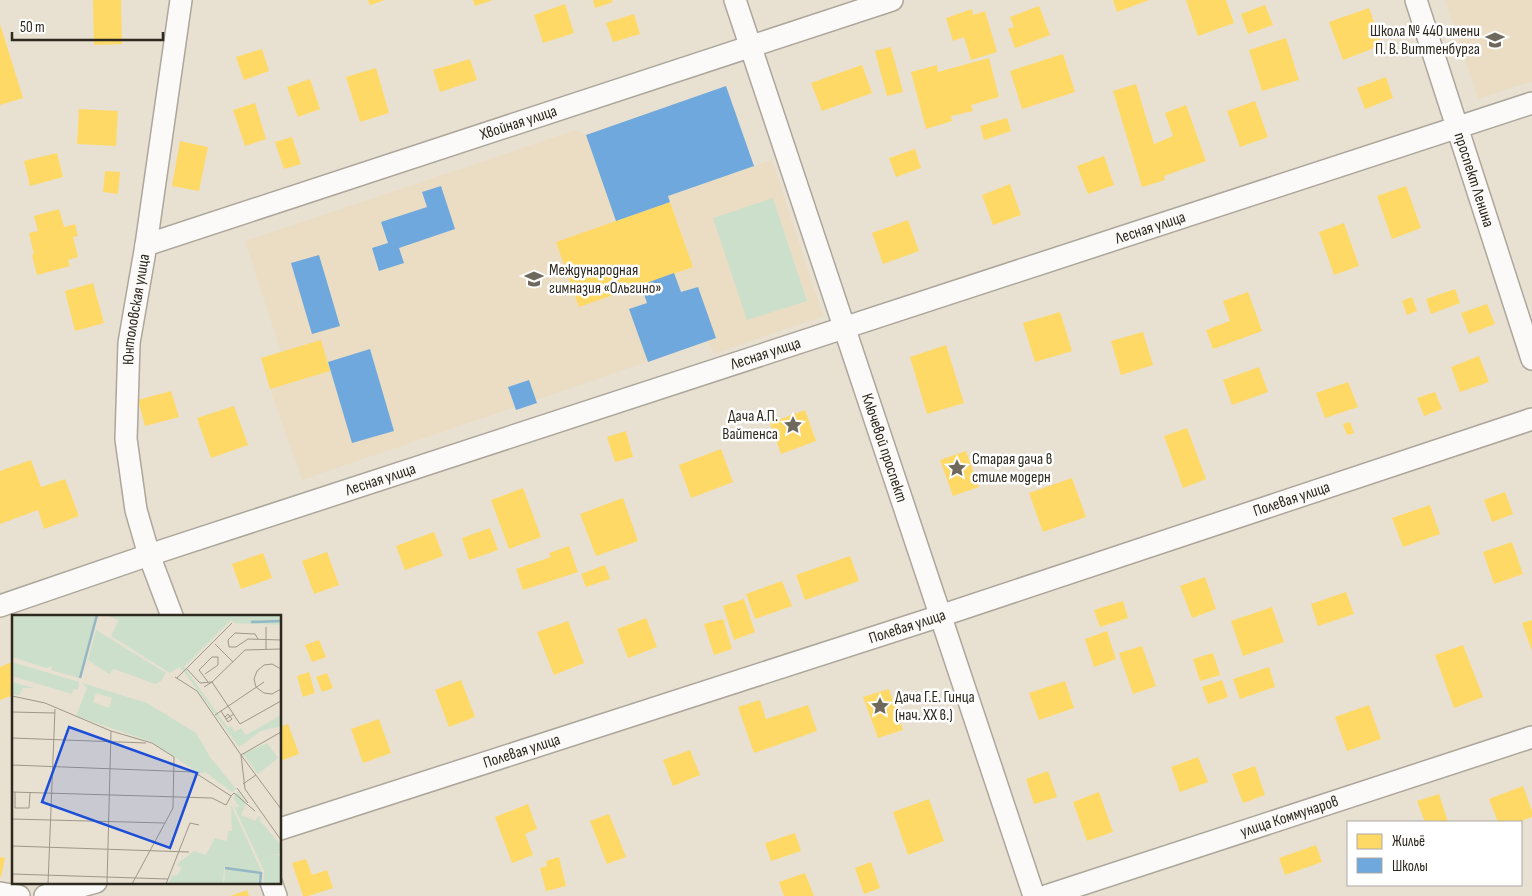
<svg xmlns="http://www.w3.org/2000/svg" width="1532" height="896" font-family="'Sofia Sans Condensed',sans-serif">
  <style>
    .built { fill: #eaddc4 }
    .green { fill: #ccdfca }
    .homes { fill: #ffd966 }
    .schools { fill: #6fa8dc }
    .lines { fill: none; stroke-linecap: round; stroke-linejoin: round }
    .street-casing { stroke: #aca69b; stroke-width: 24 }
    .street { stroke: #fcfaf8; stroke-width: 21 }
    .labels { text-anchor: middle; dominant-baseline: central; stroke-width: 5; stroke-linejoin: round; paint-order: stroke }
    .poi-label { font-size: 16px; fill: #2e291f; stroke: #fff; text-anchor: start }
    .street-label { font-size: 16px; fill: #2e291f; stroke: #fff }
    .inset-river { fill: none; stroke: #93b7c4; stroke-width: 2.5 }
    .inset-road { fill: none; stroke: #9e978a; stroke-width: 1 }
    .view { fill: #1d4ed8; fill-opacity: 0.15; stroke: #1d4ed8; stroke-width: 2.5 }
    .inset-edge { fill: none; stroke: #2e291f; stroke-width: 2.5 }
  </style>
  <rect width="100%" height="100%" fill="#e8e0d1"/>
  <path class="built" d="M1445,0H1532V81L1478,99Z
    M726,87L754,166L772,160L823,316L714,354L708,341L302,480L270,389L261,358L281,352L245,241L576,130L586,135Z"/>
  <path class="green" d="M773,198L807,301L747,320L713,218Z"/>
  <path class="homes" d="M93,0H121L122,44L94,45Z
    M368,0H385L370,5Z
    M473,0H493L475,6Z
    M593,0H612L613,2L595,8Z
    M1113,0H1149L1117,12Z
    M1186,0H1226L1234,23L1198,36Z
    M565,4L574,33L543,43L534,15Z
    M1265,5L1273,25L1248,34L1241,14Z
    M1039,6L1050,35L1015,48L1008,29L1014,27L1010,17Z
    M1369,8L1382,45L1343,60L1329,22Z
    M972,9L973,15L985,11L997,52L971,60L964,37L953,41L946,18Z
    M634,14L640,34L613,42L606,23Z
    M0,24L23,98L0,105Z
    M1286,38L1299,80L1262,91L1249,50Z
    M891,47L903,92L887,96L875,51Z
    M262,49L269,71L244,80L236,57Z
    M1063,54L1075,92L1022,109L1010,71Z
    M989,58L999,97L971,105L973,111L951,116L952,121L926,129L911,72L937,65L938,72Z
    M470,59L477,80L440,92L433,70Z
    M862,65L872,93L822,111L811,83Z
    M376,68L389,113L360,122L346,77Z
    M1386,77L1393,98L1365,109L1357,88Z
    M310,79L320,109L298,117L287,87Z
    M1136,84L1154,144L1173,136L1165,113L1186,105L1206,161L1164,176L1165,180L1142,187L1113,91Z
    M1255,101L1268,137L1240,147L1227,111Z
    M255,103L266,139L245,146L233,110Z
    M79,109L118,111L116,146L77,144Z
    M1007,118L1011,131L984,140L980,126Z
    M292,137L301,164L284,169L275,142Z
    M180,141L208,147L199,191L172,186Z
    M915,149L921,168L896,177L889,158Z
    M57,153L63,177L30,186L24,161Z
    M1104,156L1114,185L1088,194L1077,166Z
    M105,171L120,172L118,194L103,192Z
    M1010,184L1021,215L993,225L982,195Z
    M1406,186L1421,228L1392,239L1377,196Z
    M670,202L693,267L579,307L556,242Z
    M59,209L64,227L75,224L78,236L73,237L78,257L68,260L70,266L37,275L32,255L34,254L29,233L38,231L34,216Z
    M908,220L919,251L883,264L872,233Z
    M1344,223L1359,266L1334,275L1319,232Z
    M93,283L104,323L75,331L65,291Z
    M1455,289L1460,303L1431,314L1426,299Z
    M1248,292L1262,331L1213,349L1206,330L1230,321L1223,301Z
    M1412,297L1417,311L1407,315L1402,301Z
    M1487,304L1495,324L1469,334L1461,313Z
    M1060,312L1072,351L1035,362L1023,323Z
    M1143,332L1153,365L1121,375L1111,341Z
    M321,340L330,371L270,389L261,358Z
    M946,345L964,403L927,414L910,357Z
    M1479,356L1489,382L1460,392L1451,367Z
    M1259,367L1268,392L1232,405L1223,380Z
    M1348,382L1358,407L1325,418L1316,393Z
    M171,391L179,417L145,426L138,400Z
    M1435,392L1442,409L1424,416L1417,398Z
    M234,406L248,445L211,458L197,418Z
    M805,410L816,441L781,454L770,423Z
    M1350,422L1354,433L1347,435L1343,424Z
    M1187,428L1206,479L1183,488L1164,436Z
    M626,431L633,457L615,462L607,437Z
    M721,449L733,482L691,498L679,465Z
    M966,451L979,487L953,496L940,460Z
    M31,460L41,487L65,479L79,516L44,529L38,510L0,524V471Z
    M1072,478L1086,517L1043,532L1029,493Z
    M523,488L541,537L509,549L491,500Z
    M1505,492L1513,514L1492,522L1484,500Z
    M623,498L638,541L596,556L580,514Z
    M1430,505L1440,534L1403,547L1392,518Z
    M490,528L498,550L469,560L462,538Z
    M434,532L443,556L405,570L396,546Z
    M1512,542L1523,574L1494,584L1483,552Z
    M569,546L578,572L523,590L516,569L551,557L549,553Z
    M327,552L339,585L314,594L302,561Z
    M263,553L272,578L241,589L232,564Z
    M850,556L859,581L805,600L796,575Z
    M605,565L610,579L586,587L581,574Z
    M1205,577L1216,609L1192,618L1180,586Z
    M782,581L792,606L755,619L746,594Z
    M1346,592L1354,614L1318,626L1311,604Z
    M744,599L755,632L734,640L723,606Z
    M1123,601L1128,618L1100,627L1094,610Z
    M1272,607L1284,642L1243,656L1231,621Z
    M646,618L657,647L628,658L617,629Z
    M723,619L732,649L714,655L704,624Z
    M1532,620V651L1522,623Z
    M568,621L584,663L554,675L537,632Z
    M1107,631L1116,659L1094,667L1085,639Z
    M319,640L326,657L312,662L305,645Z
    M1463,645L1483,697L1454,708L1435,655Z
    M1142,646L1156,686L1133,694L1119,653Z
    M1213,653L1220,675L1200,681L1193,659Z
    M12,662L14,666V695L0,700V667Z
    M1269,667L1275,687L1240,699L1233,679Z
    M309,672L315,693L303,697L297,676Z
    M327,673L333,688L322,692L316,677Z
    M461,680L475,717L449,727L435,690Z
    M1222,680L1228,697L1208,704L1202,687Z
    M1065,681L1074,708L1039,720L1029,693Z
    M889,689L903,730L878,738L863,697Z
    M760,700L766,719L808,705L817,731L754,753L738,707Z
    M1369,705L1381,739L1347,751L1335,717Z
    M379,719L391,753L363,763L351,729Z
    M288,724L299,754L280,761V727Z
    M690,750L700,775L673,786L663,760Z
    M1198,757L1208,782L1180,792L1171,767Z
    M1255,766L1265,795L1243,803L1232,774Z
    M1048,771L1057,797L1034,804L1026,779Z
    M1523,786L1532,811V817L1518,822H1498L1489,799Z
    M1099,792L1113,832L1087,841L1073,802Z
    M1439,794L1448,822H1425L1417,801Z
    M929,799L944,841L908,855L893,812Z
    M528,804L537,829L525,834L533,855L512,863L495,817Z
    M609,814L626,857L607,864L590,821Z
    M795,833L801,851L771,861L765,843Z
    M1316,845L1322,862L1285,875L1279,858Z
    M0,857L5,858L1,877H0Z
    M559,857L566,886L546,891L540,868L547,866L546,861Z
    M306,859L312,875L327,870L333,888L308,896H303L292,863Z
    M871,862L880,888L864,894L855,868Z
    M805,873L814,896H784L779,882Z
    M247,890L249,896H230Z"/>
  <path class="schools" d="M726,86L754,166L668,196L670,202L616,221L586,135Z
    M441,186L455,229L399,248L404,263L379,271L372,248L388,243L381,222L427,207L422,192Z
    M319,255L340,326L312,334L291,263Z
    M674,273L681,292L698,287L716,338L648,362L629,309L647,303L641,285Z
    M370,349L394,431L352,443L328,362Z
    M529,380L537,403L516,410L508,387Z"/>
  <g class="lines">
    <g class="street-casing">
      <g id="street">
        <path id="s1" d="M735,0L1034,896"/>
        <path id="s2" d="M1416,0L1532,359"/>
        <path id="s3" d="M146,245L892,0"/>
        <path id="s4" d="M0,606L149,555L1532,103"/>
        <path id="s5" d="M172,616L149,555L136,510L126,439L129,343L146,245L181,0"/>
        <path id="s6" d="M280,829L940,616L1532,419"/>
        <path d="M271,882L276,896"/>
        <path d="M0,893L19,896"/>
        <path d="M45,896L96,882"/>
        <path id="s7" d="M1046,896L1532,737"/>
      </g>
    </g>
    <use href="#street" class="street"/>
  </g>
  <defs>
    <g id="school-bare" transform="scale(1.5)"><path d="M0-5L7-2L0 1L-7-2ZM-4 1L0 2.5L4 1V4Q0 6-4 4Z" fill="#6f695d" stroke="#fff" stroke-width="2.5" paint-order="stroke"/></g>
    <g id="sight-bare" transform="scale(1.5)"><path d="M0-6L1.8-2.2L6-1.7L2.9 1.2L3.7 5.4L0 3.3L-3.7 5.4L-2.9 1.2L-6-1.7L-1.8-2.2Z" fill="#6f695d" stroke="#fff" stroke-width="2.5" paint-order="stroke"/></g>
  </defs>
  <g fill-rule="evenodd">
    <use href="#school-bare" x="1495" y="40"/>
    <use href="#school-bare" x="534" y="279"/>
    <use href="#sight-bare" x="793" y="425"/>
    <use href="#sight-bare" x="957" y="468"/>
    <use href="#sight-bare" x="880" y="706"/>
  </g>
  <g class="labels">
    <g class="poi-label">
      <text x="1480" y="31" text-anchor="end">Школа № 440 имени<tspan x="1480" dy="18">П. В. Виттенбурга</tspan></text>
      <text x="549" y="270">Международная<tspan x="549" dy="18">гимназия «Ольгино»</tspan></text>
      <text x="778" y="416" text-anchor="end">Дача А.П.<tspan x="778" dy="18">Вайтенса</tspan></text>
      <text x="972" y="459">Старая дача в<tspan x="972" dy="18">стиле модерн</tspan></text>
      <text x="895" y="697">Дача Г.Е. Гинца<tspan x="895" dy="18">(нач. XX в.)</tspan></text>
    </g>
    <g class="street-label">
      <text stroke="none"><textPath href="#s3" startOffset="392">Хвойная улица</textPath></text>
      <text stroke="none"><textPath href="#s2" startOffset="189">проспект Ленина</textPath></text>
      <text stroke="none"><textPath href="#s4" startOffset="1211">Лесная улица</textPath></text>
      <text stroke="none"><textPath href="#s5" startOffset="314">Юнтоловская улица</textPath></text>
      <text stroke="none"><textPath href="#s4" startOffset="806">Лесная улица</textPath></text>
      <text stroke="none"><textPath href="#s1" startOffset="472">Ключевой проспект</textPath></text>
      <text stroke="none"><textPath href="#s4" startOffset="401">Лесная улица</textPath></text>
      <text stroke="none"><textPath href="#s6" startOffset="1064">Полевая улица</textPath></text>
      <text stroke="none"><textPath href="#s6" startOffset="659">Полевая улица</textPath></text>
      <text stroke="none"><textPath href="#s6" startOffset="254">Полевая улица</textPath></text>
      <text stroke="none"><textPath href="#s7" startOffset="256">улица Коммунаров</textPath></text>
    </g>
  </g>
  <g transform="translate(12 615)">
    <rect width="269" height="269" fill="#e8e0d1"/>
    <path d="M0,0H84L67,63L39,55L40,51L34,53L0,42ZM94,0H269V10L222,8L219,5L172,52L216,113L219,111L223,117L229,113L234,120L269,100V111L249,116L227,132L173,58L167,52L158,58L99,21L107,5ZM84,15L154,58L149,66L143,69L102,54L97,59L76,45ZM0,47L67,67L66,75L61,74L60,79L0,61ZM0,67L22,73H11L7,80H0ZM70,68L135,88L184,118L198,142L224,174L220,177L193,157L188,159L140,127L64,101L75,73ZM84,78L100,83L97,93L81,87ZM255,128L266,143L246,159L231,139ZM226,176L234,188L229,200L243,206L248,200V206L269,230V238L247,245L220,187L224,193L227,191L221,183ZM219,190L250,257L212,252L211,269H156L160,260L164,261L170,253L165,250L167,247L182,236L194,240L203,223L215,226L216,216H220ZM264,239L269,242V269H251L252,256L247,245ZM213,254L249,258L248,269H212Z" fill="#ccdfca" fill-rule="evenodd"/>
    <path class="inset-river" d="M239,7L269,6M68,63L85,0M213,253L249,258L248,269"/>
    <path class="inset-road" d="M246,24L243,19L223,18L216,25L217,32H224L236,24L269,25M203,29L221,47M254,34V12M269,34L233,35L200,67L228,109L269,86M174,53L188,68L200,67L192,72M269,54L260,49L252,50L245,56L242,64L244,72L252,78L260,79L269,74M193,59L206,50V42H200L187,55L196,67M163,62L185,76L229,140L233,174L269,225M165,63L220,8M0,81L33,88L99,116L140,128L162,142L161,193L120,269M209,96L214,104L222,99M0,97L43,98M203,100L252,67M213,102L216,99L220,104L216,107L214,104M269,117L229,140L269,194M0,123L134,128M0,150L182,157L219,181M231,169L244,160M225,173L236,188M0,177L200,183L214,190L219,181M3,177V193H17L18,178M219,181L222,178L243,196M0,204L153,208M0,231L177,237M0,259L156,264M36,269L43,94M95,269L99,116M154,269L178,208L187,210"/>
    <path class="view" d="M57,112L185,158L158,233L30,187Z"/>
    <rect width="269" height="269" class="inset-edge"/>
  </g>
  <rect x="1347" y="821" width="175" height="65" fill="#ffffff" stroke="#aba9a5"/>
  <rect x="1357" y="834" width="25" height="15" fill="#ffd966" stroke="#aba9a5"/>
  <text x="1392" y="846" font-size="15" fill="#2e291f">Жильё</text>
  <rect x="1357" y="858" width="25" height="15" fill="#6fa8dc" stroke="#aba9a5"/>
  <text x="1392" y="871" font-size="15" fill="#2e291f">Школы</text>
  <path d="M12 32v8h151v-8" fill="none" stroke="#2e291f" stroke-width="2.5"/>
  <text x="20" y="32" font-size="15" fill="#2e291f" stroke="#ffffff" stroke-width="4" paint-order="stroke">50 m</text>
</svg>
